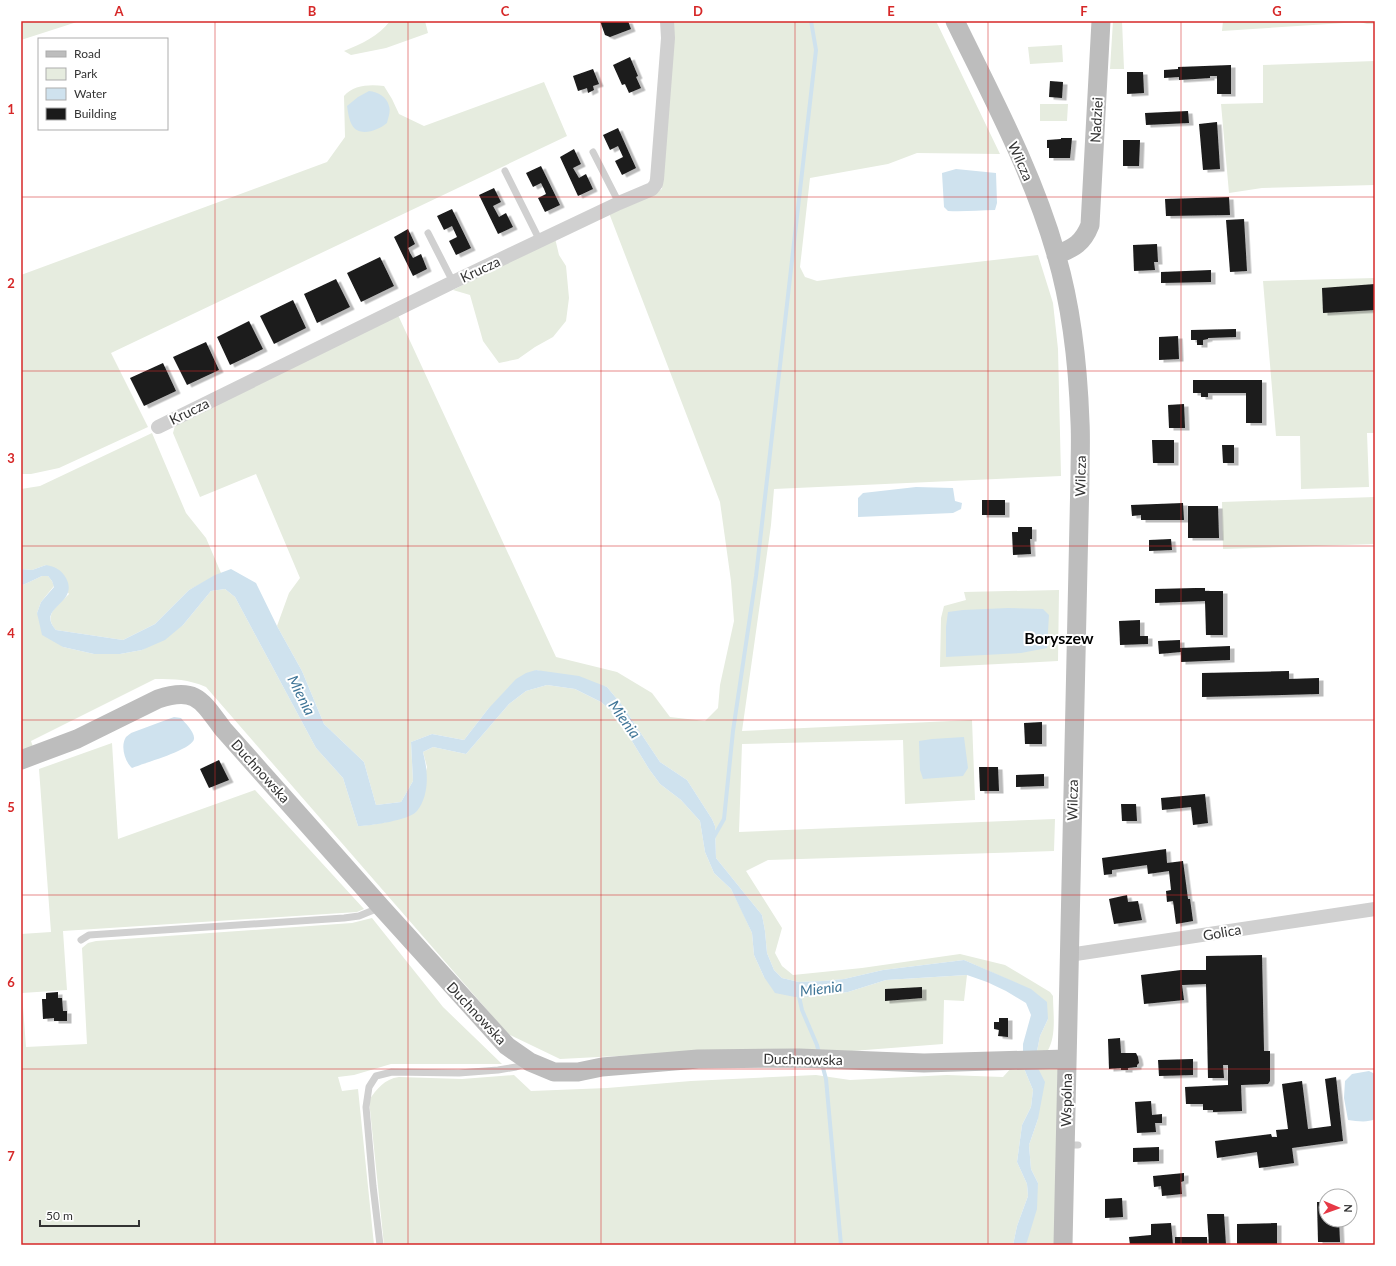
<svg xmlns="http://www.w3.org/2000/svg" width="1396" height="1266" font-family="Lato,sans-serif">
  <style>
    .green { fill: #e6ecdf }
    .water { fill: #cfe2ee }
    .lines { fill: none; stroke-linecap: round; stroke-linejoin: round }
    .stream { stroke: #cfe2ee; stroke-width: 4 }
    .building { fill: #1a1a1a; filter: url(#shadow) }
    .lane { stroke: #d0d0d0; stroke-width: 7 }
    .street { stroke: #d0d0d0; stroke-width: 14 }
    .secondary { stroke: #bdbdbd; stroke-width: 19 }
    .grid { fill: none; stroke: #d62828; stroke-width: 1; stroke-opacity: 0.55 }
    .labels { text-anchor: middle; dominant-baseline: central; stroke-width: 4; stroke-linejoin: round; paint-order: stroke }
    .street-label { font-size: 14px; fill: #333; stroke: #fff }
    .water-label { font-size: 15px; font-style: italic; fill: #3f7597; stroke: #fff }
    .quarter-label { font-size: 16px; font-weight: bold; fill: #000; stroke: #fff }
    .neatline { fill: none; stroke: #d62828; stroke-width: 1.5 }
    .grid-label { font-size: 13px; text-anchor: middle; font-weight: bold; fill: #d62828 }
  </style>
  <defs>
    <filter id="shadow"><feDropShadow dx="4.5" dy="2.5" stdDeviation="0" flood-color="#0004"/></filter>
  </defs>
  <rect width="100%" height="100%" fill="#fff"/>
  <path class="green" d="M21,21H80L21,40Z
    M390,21H425L428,33L386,48L351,55L344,51C361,44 379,36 390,21Z
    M671,21H936L1000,154L917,153L888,164L810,178L800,267L805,277L817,281L846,277L1038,255L1053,303L1058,349L1061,476L774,489L771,525L742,731L972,720L975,800L905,804L903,740L742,744L739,832L1055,819L1054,851L768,860L746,871L782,928L775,953L782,966L793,975L862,968L960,954L1005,965L1050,992L1053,996C1053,1014 1057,1036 1047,1052L1037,1051L1040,1036L1048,1019L1016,983L964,960L883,970L844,979L823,981L799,982L782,978L774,970L767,953L765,931L762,915L716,858L715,826L712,819L687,780L660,762L622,705L607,687L536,670L488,709L464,740L432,734L411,742L413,781L401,802L376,805L364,762L324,724L302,671L277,626L289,593L300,578L256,474L200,497L173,433L176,422L398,315L556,657L617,672L652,693L670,717L705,721L718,708L720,685L734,621L731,581L720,502L609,213L662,189Z
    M1113,21H1122L1124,69H1110Z
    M1223,21H1375V24H1367L1360,22L1222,31Z
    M1062,45L1063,62L1030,64L1028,47Z
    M1375,61V185L1262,188L1229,193L1221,104L1263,103V65Z
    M544,82L567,136L111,353L148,427L59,468L31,474H21V275L327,162L345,137L344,96C353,85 370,84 384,86L392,99L399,114L424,126Z
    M1040,104H1068L1067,121H1040Z
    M555,238L559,255L566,266L569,298L566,321L553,337L535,347L518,359L499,363L483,341L470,295L453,290Z
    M1375,278V433H1367L1369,487L1301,489L1300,436H1276L1263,281Z
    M152,433L186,513L206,538L221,573L189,590L155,624L123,640L56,630C42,615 58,605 69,594L46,565L32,570L21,569V489L40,486Z
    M1375,497V544L1223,549L1222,502Z
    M42,576H48L52,581L54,586L41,602L37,613L63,647L94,654H120L142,650L183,625L211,591L225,589L235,597L316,748L343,778L358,826C378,825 398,820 416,812L427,767L423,752L433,747L466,754L509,704L526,691L547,685L575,689L601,702L616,715L649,769L660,784L681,800L700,821L705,852L714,873L731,889L741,909L752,933L754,955L764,977L817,996L848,992L886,980L967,975L964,1001L944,1000L943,1044L852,1051H715L560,1059L508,1034L206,687C187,679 176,679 155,679L31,741L33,747L21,751V584L23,585Z
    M1059,590L1058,661L940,667L941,618L944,606L966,600L964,592Z
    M112,743L118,839L255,790L364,909L357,912L63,931L67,990L22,993L26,1047L87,1044L82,948L88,943L96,941L352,923L372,918L443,1007L502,1064H391L354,1075L338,1077L342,1091L358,1089L374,1245H21V934L51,932L39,769Z
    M1023,1066L1033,1090L1031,1107L1022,1125L1017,1162L1027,1184L1028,1196L1017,1226L1013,1245H384L369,1100C377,1089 384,1079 399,1077L462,1079L514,1075L531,1091L607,1088L691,1081L816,1075L850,1080L947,1075L1003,1077L1012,1067Z
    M1038,1068H1058L1055,1245H1026L1038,1183L1031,1169L1029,1145L1038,1119Z"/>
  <path class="water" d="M369,91C378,92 387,97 389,106C391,111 388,118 387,123C379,130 359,138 352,125C349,120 348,112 347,106L358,97Z
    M956,169L996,173L997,203L995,210C979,210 964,212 948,211L944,207L942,173Z
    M916,487L953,488L955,501L962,503L961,509L953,513L858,517V498L863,493Z
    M46,565C55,567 61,569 66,578C80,604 35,607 56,630L123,640L155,624L189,590L215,575L231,569L256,583L277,626L302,671L324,724L364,762L376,805L401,802L413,781L411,742L432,734L464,740L488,709L516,679L526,673L536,670L579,676L607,687L622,705L660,762L687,780L712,819L715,826L716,858L762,915L765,931L767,953L774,970L782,978L799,982L823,981L844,979L883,970L964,960L1031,989L1047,1002L1048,1019L1040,1036L1037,1051H1023V1044L1031,1015L1026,1003L1006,991L987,982L967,975L886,980L848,992L817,996L795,997L775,993L764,977L754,955L752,933L731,889L714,873L705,852L700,821L681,800L660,784L649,769L616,715L601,702L575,689L547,685L526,691L509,704L466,754L433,747L423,752C428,771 430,794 417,811C410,820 370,826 358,826L343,778L316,748L235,597L225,589L211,591L183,625L165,640L142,650L120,654H94L63,647L42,635L37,613L41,602L54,587L52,581L48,576H42L23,585L21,584V569L32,570Z
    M1008,608L1043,609L1049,615L1047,648L1021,653L946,657V627L948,612L963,610Z
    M174,717L181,718C185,723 195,732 194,739C192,750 144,763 132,768C125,762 120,746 126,737C126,737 131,733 131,733Z
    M964,737L968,768L963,776L923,779L920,770L919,741L932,739Z
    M1023,1066L1038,1068L1045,1082L1038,1119L1029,1145L1031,1169L1038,1183L1037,1209L1026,1245H1013L1017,1226L1028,1196L1027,1184L1017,1162L1022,1125L1031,1107L1033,1090Z
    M1369,1071L1375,1074V1119C1367,1123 1357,1121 1348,1120L1344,1098L1345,1081L1352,1074Z"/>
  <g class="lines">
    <path class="stream" d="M712,840L724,819L733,731L756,576L816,50L811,21
      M798,992L802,1010L817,1045L819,1053
      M822,1064L826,1079L841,1245"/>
  </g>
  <path class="building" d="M600,21H628L631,29L610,37L605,35Z
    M630,57L638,76L636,77L641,88L629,93L625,84L622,85L613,65Z
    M1231,65V94H1217V76H1210V78L1179,80V77L1164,78V70L1178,69V67Z
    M593,69L599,84L593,86L594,90L588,93L587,88L578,91L573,76Z
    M1127,72H1143L1144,93L1127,94Z
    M1050,81L1063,82L1062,98L1049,97Z
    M1188,111L1189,123L1146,125L1145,113Z
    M1217,122L1220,169L1203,170L1199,124Z
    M618,128L636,168L622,175L615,161L623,157L618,146L610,150L603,135Z
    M1061,138H1072L1070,158H1049V148H1047V140L1061,139Z
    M1123,140H1140L1139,166H1123Z
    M574,149L581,164L573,168L579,178L586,174L593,189L578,196L560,157Z
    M541,166L560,205L545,212L538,198L546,194L544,189L541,183L533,187L526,173Z
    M494,188L501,202L493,206L499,217L506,213L513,227L498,234L479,195Z
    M1229,197L1230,215L1166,216L1165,199Z
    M452,209L471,248L456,255L449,241L457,237L452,226L444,230L437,216Z
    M1244,219L1247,271L1230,272L1226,220Z
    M408,229L415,244L408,248L410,253L413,258L421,254L427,269L413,276L394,237Z
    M1157,244L1158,262H1154L1155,270L1134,271L1133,245Z
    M380,257L394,286L361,302L347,273Z
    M1211,270V282L1161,283V272Z
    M336,279L350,307L317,323L304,294Z
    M1375,284V310L1323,313L1322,288Z
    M293,300L306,328L274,344L260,316Z
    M249,321L263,349L230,365L217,337Z
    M1236,329V337L1208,338V339L1203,340V345H1197V340H1191V330Z
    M1178,336L1179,359L1159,360V337Z
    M206,342L219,370L187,385L173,357Z
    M163,363L176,391L144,406L130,378Z
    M1193,380H1262V423H1246V393H1208V397H1201V393H1193Z
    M1184,404L1185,428H1169L1168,405Z
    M1152,440H1174V463H1153Z
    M1222,445H1234V463H1223Z
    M982,500H1005V515H982Z
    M1183,503L1184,520H1141V515L1132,516L1131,505Z
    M1188,506H1218L1219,538H1188Z
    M1018,527H1032V539H1030L1031,554L1013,555L1012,532H1018Z
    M1171,539L1172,550L1149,551V540Z
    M1196,588H1205V591H1223V635H1206L1205,601L1155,603V589Z
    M1140,620V636H1148V644L1120,645L1119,621Z
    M1180,640V648L1230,646V660L1181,662V652L1159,654L1158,641Z
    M1289,671V679L1319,678V694L1202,697V673Z
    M1042,722V744H1025L1024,723Z
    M219,760L229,780L209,788L200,769Z
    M979,767H998L999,791H980Z
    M1044,774V786L1016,787V775Z
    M1205,794L1208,823L1193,825L1191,807L1162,810L1161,798Z
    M1121,804H1136L1137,821H1122Z
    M1166,849L1167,863L1183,861L1188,899H1190L1193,921L1176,924L1173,901L1167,902L1166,891L1171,890L1169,871L1148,874L1147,865L1112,870V874L1104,875L1102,858Z
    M1127,895L1128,902L1138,901L1142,920L1114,924L1109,899Z
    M1262,955L1264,1051H1270V1081L1268,1084L1241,1085L1242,1111L1213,1112V1110H1203V1104H1186L1185,1087L1228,1085V1065H1223L1224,1078H1208L1206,984L1182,985L1184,1000L1144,1004L1141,975L1181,970H1206V956Z
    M922,987V998L885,1001V989Z
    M58,992V998H62L63,1011H67V1021H54V1018L43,1019L42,999H46V993Z
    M999,1018H1008V1037L998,1036L999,1030L994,1029V1022H999Z
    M1120,1038L1121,1053H1136L1138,1057L1139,1063L1137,1065V1067L1128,1068V1070H1121V1068L1109,1069L1108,1039Z
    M1193,1059V1075L1159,1076L1158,1060Z
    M1336,1077L1343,1141L1292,1148L1294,1163L1259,1168L1257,1152L1217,1158L1215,1141L1271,1134L1272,1137H1277L1276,1130L1288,1129L1282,1084L1302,1081L1308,1129L1331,1126L1325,1079Z
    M1151,1101L1152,1115L1162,1114V1123H1155L1156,1132L1137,1133L1135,1102Z
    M1159,1147V1161L1133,1162V1148Z
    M1184,1173V1181L1181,1182L1182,1194L1162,1196L1161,1186L1154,1187L1153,1176Z
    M1122,1198L1123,1217L1105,1218V1199Z
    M1317,1202H1326V1220H1339L1340,1242H1318Z
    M1207,1214H1224L1226,1245H1209Z
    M1171,1223L1173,1245H1130L1129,1237L1151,1235V1224Z
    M1277,1223V1244L1237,1245V1224Z
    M1175,1237H1207V1245H1175Z"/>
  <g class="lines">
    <path class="lane" d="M593,152L619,203
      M505,171L540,241
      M428,233L453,282
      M81,940L89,935L344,918L359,916L381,907
      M1065,1145H1078
      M380,1245L373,1186L366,1107L369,1087L376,1076L392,1072L459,1073L498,1070L516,1067L528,1063"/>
    <path class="street" d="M158,427L453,282L619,203L652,189L656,184L657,179L668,38L667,21
      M1069,955L1375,909"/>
    <path class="secondary" d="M955,21C992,97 1033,173 1056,254C1072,308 1078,366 1080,422C1081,440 1080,458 1080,476L1063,1245
      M1056,255C1074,248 1083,243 1090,225L1101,21
      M21,760L77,739L158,699C196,686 202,701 223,729L381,907L507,1046L530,1062L554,1072H578L602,1067L698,1059L799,1058L924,1063L1066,1059"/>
  </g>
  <path class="grid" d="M215,21V1245M408,21V1245M601,21V1245M795,21V1245M988,21V1245M1181,21V1245M21,197H1375M21,371H1375M21,546H1375M21,720H1375M21,895H1375M21,1069H1375"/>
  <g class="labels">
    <g class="street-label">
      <text transform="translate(1096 120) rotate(-87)">Nadziei</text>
      <text transform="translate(1021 161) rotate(66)">Wilcza</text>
      <text transform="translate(480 269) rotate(-25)">Krucza</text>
      <text transform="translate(189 411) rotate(-26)">Krucza</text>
      <text transform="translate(1080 476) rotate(-89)">Wilcza</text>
      <text transform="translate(261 771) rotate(48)">Duchnowska</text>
      <text transform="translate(1072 800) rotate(-89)">Wilcza</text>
      <text transform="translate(1222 932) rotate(-10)">Golica</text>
      <text transform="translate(477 1013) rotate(47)">Duchnowska</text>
      <text transform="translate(803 1059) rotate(1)">Duchnowska</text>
      <text transform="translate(1066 1100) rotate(-89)">Wspólna</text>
    </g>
    <g class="water-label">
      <text transform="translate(302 695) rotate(63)">Mienia</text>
      <text transform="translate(625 719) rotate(54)">Mienia</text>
      <text transform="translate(821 988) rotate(-7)">Mienia</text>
    </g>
    <g class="quarter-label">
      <text x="1059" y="637">Boryszew</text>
    </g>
  </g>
  <rect width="1396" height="1266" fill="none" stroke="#ffffff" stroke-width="44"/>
  <rect x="38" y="38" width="130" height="92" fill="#ffffff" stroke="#adadad"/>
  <rect x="46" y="51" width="20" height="6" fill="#bdbdbd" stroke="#adadad"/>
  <text x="74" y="58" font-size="12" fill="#333333">Road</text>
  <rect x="46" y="68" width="20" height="12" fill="#e6ecdf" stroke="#adadad"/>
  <text x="74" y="78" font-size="12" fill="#333333">Park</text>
  <rect x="46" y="88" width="20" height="12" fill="#cfe2ee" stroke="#adadad"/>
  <text x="74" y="98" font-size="12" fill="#333333">Water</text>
  <rect x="46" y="108" width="20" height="12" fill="#1a1a1a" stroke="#adadad"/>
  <text x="74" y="118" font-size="12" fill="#333333">Building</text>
  <g transform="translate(1338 1208) rotate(92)"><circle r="19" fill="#ffffff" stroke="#adadad"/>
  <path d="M0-3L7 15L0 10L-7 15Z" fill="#e63946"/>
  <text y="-6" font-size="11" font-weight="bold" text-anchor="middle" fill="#333333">N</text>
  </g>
  <path d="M40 1220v6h99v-6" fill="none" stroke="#333333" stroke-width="2"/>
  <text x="46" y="1220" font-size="12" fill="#333333" stroke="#ffffff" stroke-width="3" paint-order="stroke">50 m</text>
  <rect x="22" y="22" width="1352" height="1222" class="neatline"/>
  <g class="grid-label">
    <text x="119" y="16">A</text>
    <text x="312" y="16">B</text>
    <text x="505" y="16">C</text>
    <text x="698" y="16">D</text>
    <text x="891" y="16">E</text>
    <text x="1084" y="16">F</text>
    <text x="1277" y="16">G</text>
    <text x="11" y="114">1</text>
    <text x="11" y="288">2</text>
    <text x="11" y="463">3</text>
    <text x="11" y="638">4</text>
    <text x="11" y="812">5</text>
    <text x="11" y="987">6</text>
    <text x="11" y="1161">7</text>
  </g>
</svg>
